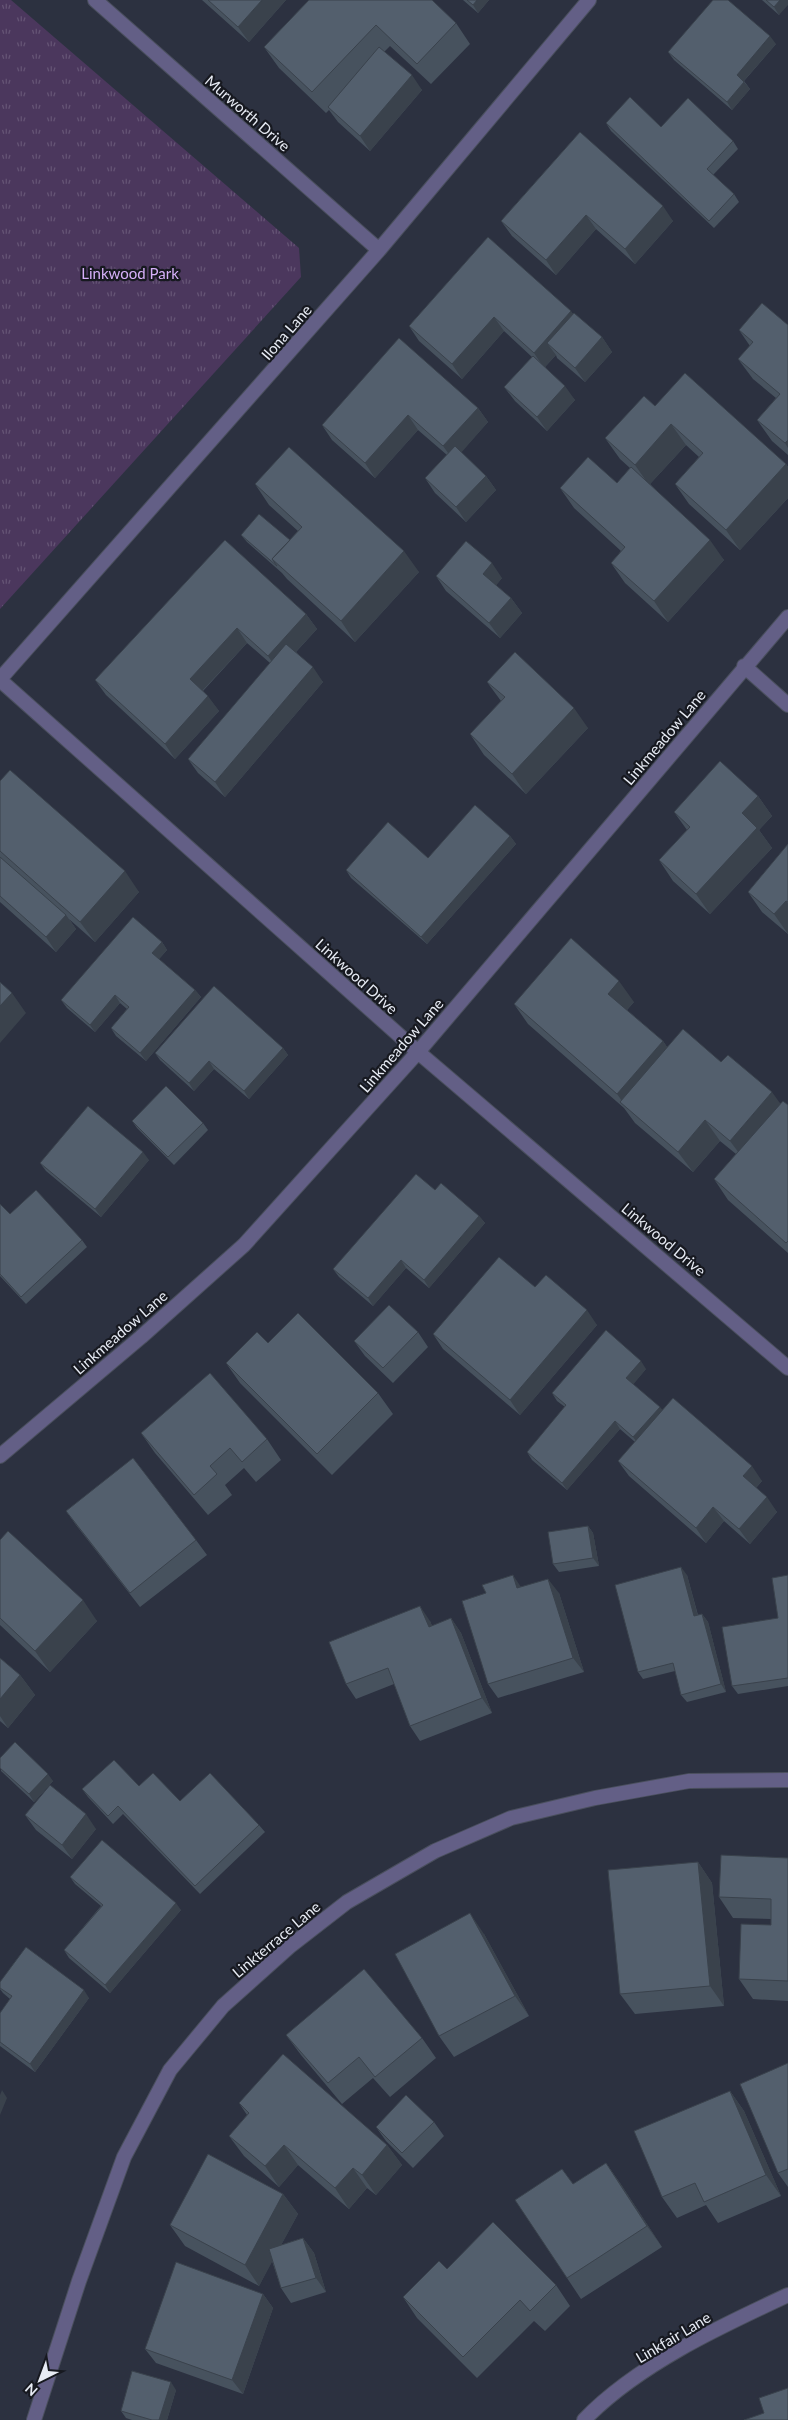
<svg xmlns="http://www.w3.org/2000/svg" width="788" height="2420" font-family="Lato,sans-serif">
  <style>
    .park { fill: url(#park-tufts) }
    .lines { fill: none; stroke-linecap: round; stroke-linejoin: round }
    .minor-casing { stroke: #4a4f5d; stroke-width: 16 }
    .minor { stroke: #635f86; stroke-width: 14 }
    .wall { fill: #47525e }
    .shaded-wall { fill: #3a424c }
    .building { fill: #535f6d; stroke: #3a424c }
    .labels { text-anchor: middle; dominant-baseline: central; stroke-width: 4.5; stroke-linejoin: round; paint-order: stroke }
    .street-label { font-size: 15px; fill: #e7ebf4; stroke: #171920 }
    .park-label { font-size: 15px; fill: #d6b0f9; stroke: #171920 }
  </style>
  <defs>
    <pattern id="park-tufts" width="24" height="20" patternUnits="userSpaceOnUse" patternTransform="scale(1.25)"><rect width="24" height="20" fill="#4b375d"/><path d="M3 7l-1-3M5 7V3M7 7l1-3M15 17l-1-3M17 17v-4M19 17l1-3" fill="none" stroke="#655475"/></pattern>
  </defs>
  <rect width="100%" height="100%" fill="#2c3140"/>
  <path class="park" d="M0,0H11L299,248L301,277L0,609Z"/>
  <g class="lines">
    <g class="minor-casing">
      <path id="minor" d="M95,0L379,250
        M744,666L788,705
        M0,679L379,250L589,0
        M0,680L418,1052L788,1368
        M0,1456L141,1337L244,1245L418,1052L788,617
        M34,2420L79,2281L124,2157L170,2070L223,2006L289,1947L347,1902L435,1851L511,1818L595,1798L689,1781L788,1780
        M584,2420C637,2365 719,2327 788,2295"/>
    </g>
    <use href="#minor" class="minor"/>
  </g>
  <path class="wall" d="M202,0H286L249,42Z
    M309,0L456,23L470,44L431,84L390,46L384,52L422,90L370,151L338,122L329,110L326,113L279,68L264,47Z
    M463,0H489L478,13Z
    M762,0H788L779,15Z
    M776,44L744,81L750,89L732,110L674,60L668,52Z
    M606,123L661,127L733,141L738,149L713,175L734,194L739,202L714,228L611,131Z
    M580,132L673,221L635,264L596,229L556,275L512,236L501,221Z
    M488,237L573,314L602,337L612,352L585,382L557,358L556,355L545,367L575,400L547,431L515,401L504,387L532,357L504,331L462,379L419,341L409,326Z
    M788,325V455L772,441L757,420L776,398L753,379L738,359L750,346L739,330Z
    M655,406L786,464L788,467V498L740,550L689,504L675,484L699,457L686,445L650,484L724,560L668,622L625,583L611,563L621,551L574,508L560,488L617,483L630,468L620,459L605,438Z
    M478,408L488,422L461,452L486,476L496,490L466,522L435,493L425,478L447,455L418,430L375,478L332,440L322,425Z
    M255,484L419,572L355,642L287,579L282,573L247,542L241,535L290,540L298,531L269,505Z
    M225,540L306,614L317,629L296,652L323,682L225,797L198,773L188,759L270,663L247,643L203,691L219,711L175,759L106,695L95,680Z
    M436,576L502,578L496,585L511,598L522,613L500,638L446,591Z
    M487,682L588,728L526,794L484,755L470,734L501,701Z
    M0,781L139,892L95,942L69,919L76,929L56,952L0,902Z
    M758,796L772,816L759,830L772,848L710,914L673,881L659,860L687,830L674,812Z
    M510,836L516,844L427,944L351,878L346,870L428,858Z
    M788,844V934L762,912L748,892Z
    M162,942L167,950L159,959L195,990L201,997L146,1061L116,1036L111,1028L127,1009L120,1003L95,1032L67,1008L61,1000Z
    M634,1002L627,1010L663,1041L667,1047L721,1062L781,1104L788,1105V1253L728,1200L714,1179L736,1154L720,1141L693,1172L635,1123L624,1108L528,1024L514,1004Z
    M283,1048L288,1055L249,1099L214,1069L194,1091L160,1060L155,1053Z
    M132,1121L203,1123L208,1130L174,1165L137,1128Z
    M149,1160L101,1217L46,1171L40,1163Z
    M435,1190L479,1216L485,1223L429,1288L406,1268L373,1306L339,1277L333,1269Z
    M0,1204L10,1214L82,1240L87,1247L26,1304L0,1276Z
    M535,1287L597,1325L520,1415L443,1349L433,1334Z
    M418,1332L428,1347L393,1383L365,1356L354,1341Z
    M268,1343L378,1393L393,1414L332,1475L240,1383L226,1363Z
    M646,1369L633,1384L662,1410L762,1481L756,1488L777,1512L750,1544L724,1521L706,1543L629,1476L618,1461L635,1442L620,1429L567,1490L532,1460L527,1452L565,1407L557,1401L552,1393Z
    M141,1433L267,1439L281,1460L256,1482L244,1468L225,1485L232,1495L208,1515L155,1453Z
    M66,1511L196,1540L207,1555L140,1607L76,1525Z
    M588,1526L593,1533L599,1566L559,1572L553,1564Z
    M0,1540L97,1621L50,1672L0,1625Z
    M687,1575L698,1615L702,1614L708,1622L726,1692L687,1702L681,1695L675,1671L643,1679L638,1672Z
    M788,1575V1686L738,1694L732,1686L778,1618Z
    M521,1587L559,1593L584,1672L498,1698L488,1684Z
    M451,1618L461,1633L492,1713L420,1741L410,1726L394,1684L356,1699L346,1684L430,1621L432,1626Z
    M0,1658L20,1675L35,1695L8,1728L0,1721Z
    M0,1758L53,1781L34,1802L1,1771Z
    M139,1786L180,1801L259,1825L265,1832L200,1894L123,1814L113,1824L88,1797L82,1789Z
    M25,1815L96,1829L72,1859L36,1830Z
    M788,1858V2001L753,1999L739,1979L771,1925V1919L733,1918L719,1897Z
    M698,1862L712,1883L724,2006L635,2014L620,1994Z
    M70,1877L181,1910L110,1993L69,1958L64,1950L101,1906L75,1884Z
    M484,1934L529,2016L454,2057L439,2036Z
    M0,1982L89,1998L35,2072L0,2046V2013L10,1999L3,1993L0,1989Z
    M286,2035L422,2038L436,2058L390,2097L373,2078L342,2104L301,2055Z
    M788,2063V2187L778,2173Z
    M730,2091L744,2111L781,2196L718,2223L706,2205L677,2218L662,2197Z
    M239,2103L387,2145L402,2165L376,2195L367,2188L349,2209L298,2165L279,2187L244,2156L229,2136L247,2115Z
    M434,2122L444,2136L413,2168L386,2141L376,2127Z
    M606,2163L620,2183L662,2247L581,2299L567,2278L562,2169L573,2184Z
    M283,2194L298,2214L281,2245L303,2238L314,2253L326,2292L291,2303L281,2288L272,2261L259,2286L185,2246L170,2225Z
    M447,2269L556,2285L570,2306L545,2331L534,2321L477,2378L417,2318L403,2297Z
    M263,2294L273,2308L243,2394L156,2363L145,2349Z
    M176,2390L167,2420H132L126,2418L121,2411Z"/>
  <path class="shaded-wall" d="M262,0H286L249,42L238,27Z
    M477,0H489L478,13L473,5Z
    M780,0H788V5L779,15L774,7Z
    M770,36L776,44L742,83L737,75Z
    M412,75L422,90L370,151L360,136Z
    M744,82L750,89L732,110L727,102Z
    M663,206L673,221L635,264L625,249Z
    M586,215L596,229L556,275L546,260Z
    M571,311L582,326L547,343L556,355L544,368L534,353Z
    M494,317L504,331L462,379L452,364Z
    M602,337L612,352L585,382L575,368Z
    M565,386L575,400L547,431L537,417Z
    M478,408L488,422L454,461L443,446Z
    M408,415L418,430L375,478L365,463Z
    M671,424L686,445L649,485L635,465Z
    M788,440V448L785,443Z
    M786,464L788,467V498L740,550L726,530Z
    M486,476L496,490L466,522L456,507Z
    M710,540L724,560L668,622L654,601Z
    M404,551L419,572L355,642L341,621Z
    M492,563L502,578L494,588L483,574Z
    M511,598L522,613L500,638L489,623Z
    M306,614L317,629L278,671L268,656Z
    M237,628L247,643L200,693L190,679Z
    M313,667L323,682L225,797L215,782Z
    M208,696L219,711L175,759L165,744Z
    M574,708L588,728L526,794L512,774Z
    M758,796L772,816L759,830L772,848L710,914L696,894L742,813Z
    M510,836L516,844L427,944L421,937Z
    M125,871L139,892L95,942L80,922Z
    M786,901L788,903V934L774,914Z
    M66,915L76,929L56,952L46,937Z
    M162,942L167,950L158,960L152,953Z
    M619,981L634,1002L623,1014L608,994Z
    M195,990L201,997L146,1061L140,1053Z
    M12,993L26,1013L0,1043V1006Z
    M115,995L120,1003L95,1032L90,1025Z
    M663,1041L677,1062L627,1108L617,1094Z
    M283,1048L288,1055L249,1099L244,1091Z
    M209,1061L214,1069L194,1091L189,1083Z
    M772,1092L787,1113L745,1161L730,1141Z
    M705,1120L720,1141L693,1172L678,1152Z
    M143,1152L149,1160L101,1217L95,1209Z
    M479,1216L485,1223L429,1288L424,1280Z
    M401,1260L406,1268L373,1306L368,1298Z
    M587,1310L597,1325L520,1415L510,1400Z
    M641,1361L646,1369L632,1386L626,1378Z
    M660,1407L666,1414L639,1445L633,1437Z
    M615,1421L620,1429L567,1490L562,1483Z
    M752,1466L762,1481L753,1491L743,1476Z
    M767,1497L777,1512L750,1544L739,1529Z
    M713,1507L724,1521L706,1543L696,1528Z
    M588,1526L593,1533L599,1566L593,1558Z
    M681,1567L687,1575L700,1624L694,1616Z
    M513,1575L523,1590L517,1588Z
    M548,1579L559,1593L584,1672L573,1658Z
    M83,1600L97,1621L50,1672L35,1651Z
    M420,1606L430,1621L439,1642L429,1627Z
    M702,1614L708,1622L726,1692L721,1684Z
    M451,1618L461,1633L492,1713L482,1698Z
    M20,1675L35,1695L8,1728L0,1716V1699Z
    M48,1774L53,1781L34,1802L29,1794Z
    M86,1814L96,1829L72,1859L62,1845Z
    M698,1862L712,1883L724,2006L710,1986Z
    M176,1903L181,1910L110,1993L105,1985Z
    M470,1913L484,1934L529,2016L515,1996Z
    M84,1990L89,1998L35,2072L30,2064Z
    M2,2090L7,2098L0,2115V2095Z
    M730,2091L744,2111L781,2196L766,2175Z
    M284,2145L298,2165L279,2187L265,2166Z
    M387,2145L402,2165L376,2195L362,2175Z
    M606,2163L620,2183L662,2247L647,2226Z
    M353,2168L367,2188L349,2209L335,2188Z
    M283,2194L298,2214L259,2286L245,2265Z
    M303,2238L314,2253L326,2292L316,2278Z
    M263,2294L273,2308L243,2394L232,2380Z
    M171,2382L176,2390L167,2420H159Z"/>
  <path class="building" d="M208,0H262L238,27Z
    M309,0H432L456,23L417,64L376,25L312,92L264,47Z
    M467,0H477L473,5Z
    M713,0H728L770,36L737,75L744,82L727,102L668,52Z
    M766,0H780L774,7Z
    M379,47L412,75L360,136L328,107Z
    M630,97L661,127L688,98L733,141L707,169L734,194L709,221L606,123Z
    M580,132L663,206L625,249L586,215L546,260L501,221Z
    M488,237L571,311L534,353L494,317L452,364L409,326Z
    M762,303L788,325V440L785,443L757,420L780,394L738,359L753,342L739,330Z
    M574,313L602,337L575,368L547,343Z
    M399,338L478,408L443,446L408,415L365,463L322,425Z
    M533,356L565,386L537,417L504,387Z
    M685,373L786,464L726,530L675,484L703,453L671,424L635,465L605,438L644,396L655,406Z
    M455,446L486,476L456,507L425,478Z
    M289,447L404,551L341,621L272,559L302,527L255,484Z
    M588,457L617,483L631,467L710,540L654,601L611,563L625,547L560,488Z
    M259,514L290,540L272,559L277,566L241,535Z
    M225,540L306,614L268,656L237,628L190,679L208,696L165,744L95,680Z
    M466,541L492,563L483,574L511,598L489,623L436,576Z
    M286,644L313,667L215,782L188,759Z
    M515,652L574,708L512,774L470,734L505,697L487,682Z
    M720,761L758,796L742,813L757,828L696,894L659,860L690,827L674,812Z
    M10,770L125,871L80,922L0,851V781Z
    M475,805L510,836L421,937L346,870L388,822L428,858Z
    M788,844V902L786,901L774,914L748,892Z
    M0,857L66,915L46,937L0,896Z
    M133,917L162,942L152,953L195,990L140,1053L111,1028L129,1007L115,995L90,1025L61,1000Z
    M571,938L619,981L608,994L663,1041L617,1094L514,1004Z
    M0,982L12,993L0,1006Z
    M214,986L283,1048L244,1091L209,1061L189,1083L155,1053Z
    M683,1029L721,1062L728,1055L772,1092L730,1141L705,1120L678,1152L620,1102Z
    M166,1086L203,1123L168,1157L132,1121Z
    M783,1101L788,1105V1241L786,1243L714,1179Z
    M88,1106L143,1152L95,1209L40,1163Z
    M416,1174L435,1190L441,1183L479,1216L424,1280L401,1260L368,1298L333,1269Z
    M36,1190L82,1240L21,1297L0,1274V1204L10,1214Z
    M499,1257L535,1287L546,1275L587,1310L510,1400L433,1334Z
    M389,1305L418,1332L383,1368L354,1341Z
    M298,1313L378,1393L317,1454L226,1363L257,1332L268,1343Z
    M606,1330L641,1361L626,1378L660,1407L633,1437L615,1421L562,1483L527,1452L566,1405L552,1393Z
    M210,1373L267,1439L242,1462L230,1448L210,1466L217,1474L194,1495L141,1433Z
    M673,1398L752,1466L743,1476L767,1497L739,1529L713,1507L696,1528L618,1461Z
    M133,1458L196,1540L130,1593L66,1511Z
    M588,1526L593,1558L553,1564L548,1532Z
    M8,1531L83,1600L35,1651L0,1618V1540Z
    M681,1567L694,1616L702,1614L721,1684L681,1695L673,1663L638,1672L615,1585Z
    M513,1575L517,1588L548,1579L573,1658L488,1684L462,1601L486,1593L482,1585Z
    M788,1575V1678L732,1686L722,1627L778,1618L772,1578Z
    M420,1606L429,1627L451,1618L482,1698L410,1726L388,1668L346,1684L329,1642Z
    M0,1658L20,1675L0,1699Z
    M15,1742L48,1774L29,1794L0,1768V1758Z
    M114,1760L139,1786L153,1773L180,1801L210,1773L259,1825L195,1886L118,1806L108,1816L82,1789Z
    M50,1785L86,1814L62,1845L25,1815Z
    M102,1840L176,1903L105,1985L64,1950L103,1905L70,1877Z
    M721,1855L788,1858V1981L739,1979L741,1924L771,1925V1899L719,1897Z
    M698,1862L710,1986L620,1994L608,1870Z
    M470,1913L515,1996L439,2036L395,1954Z
    M26,1947L84,1990L30,2064L0,2042V2013L12,1996L0,1988V1982Z
    M364,1969L422,2038L375,2077L359,2057L328,2083L286,2035Z
    M283,2054L387,2145L362,2175L353,2168L335,2188L284,2145L265,2166L229,2136L249,2113L239,2103Z
    M788,2063V2169L778,2173L740,2084Z
    M730,2091L766,2175L704,2202L695,2183L662,2197L634,2131Z
    M406,2095L434,2122L402,2153L376,2127Z
    M208,2154L283,2194L245,2265L170,2225Z
    M606,2163L647,2226L567,2278L515,2200L562,2169L573,2184Z
    M493,2222L556,2285L530,2311L520,2300L463,2357L403,2297L439,2261L447,2269Z
    M303,2238L316,2278L281,2288L269,2249Z
    M176,2262L263,2294L232,2380L145,2349Z
    M132,2371L171,2382L159,2420H152L121,2411Z
    M788,2388V2420H744L764,2413L759,2398Z"/>
  <g class="labels">
    <g class="street-label">
      <text transform="translate(248 113) rotate(41)">Murworth Drive</text>
      <text transform="translate(286 332) rotate(-49)">Ilona Lane</text>
      <text transform="translate(664 737) rotate(-50)">Linkmeadow Lane</text>
      <text transform="translate(357 976) rotate(42)">Linkwood Drive</text>
      <text transform="translate(401 1045) rotate(-49)">Linkmeadow Lane</text>
      <text transform="translate(664 1239) rotate(40)">Linkwood Drive</text>
      <text transform="translate(120 1332) rotate(-41)">Linkmeadow Lane</text>
      <text transform="translate(276 1939) rotate(-40)">Linkterrace Lane</text>
      <text transform="translate(673 2337) rotate(-31)">Linkfair Lane</text>
    </g>
    <g class="park-label">
      <text x="130" y="273">Linkwood Park</text>
    </g>
  </g>
  <g transform="translate(40 2380) rotate(222)" stroke="#171920" stroke-width="4" paint-order="stroke">
  <path d="M0-4L9 19L0 12L-9 19Z" fill="#e7ebf4"/>
  <text y="-8" font-size="14" font-weight="bold" text-anchor="middle" fill="#e7ebf4">N</text>
  </g>
</svg>
